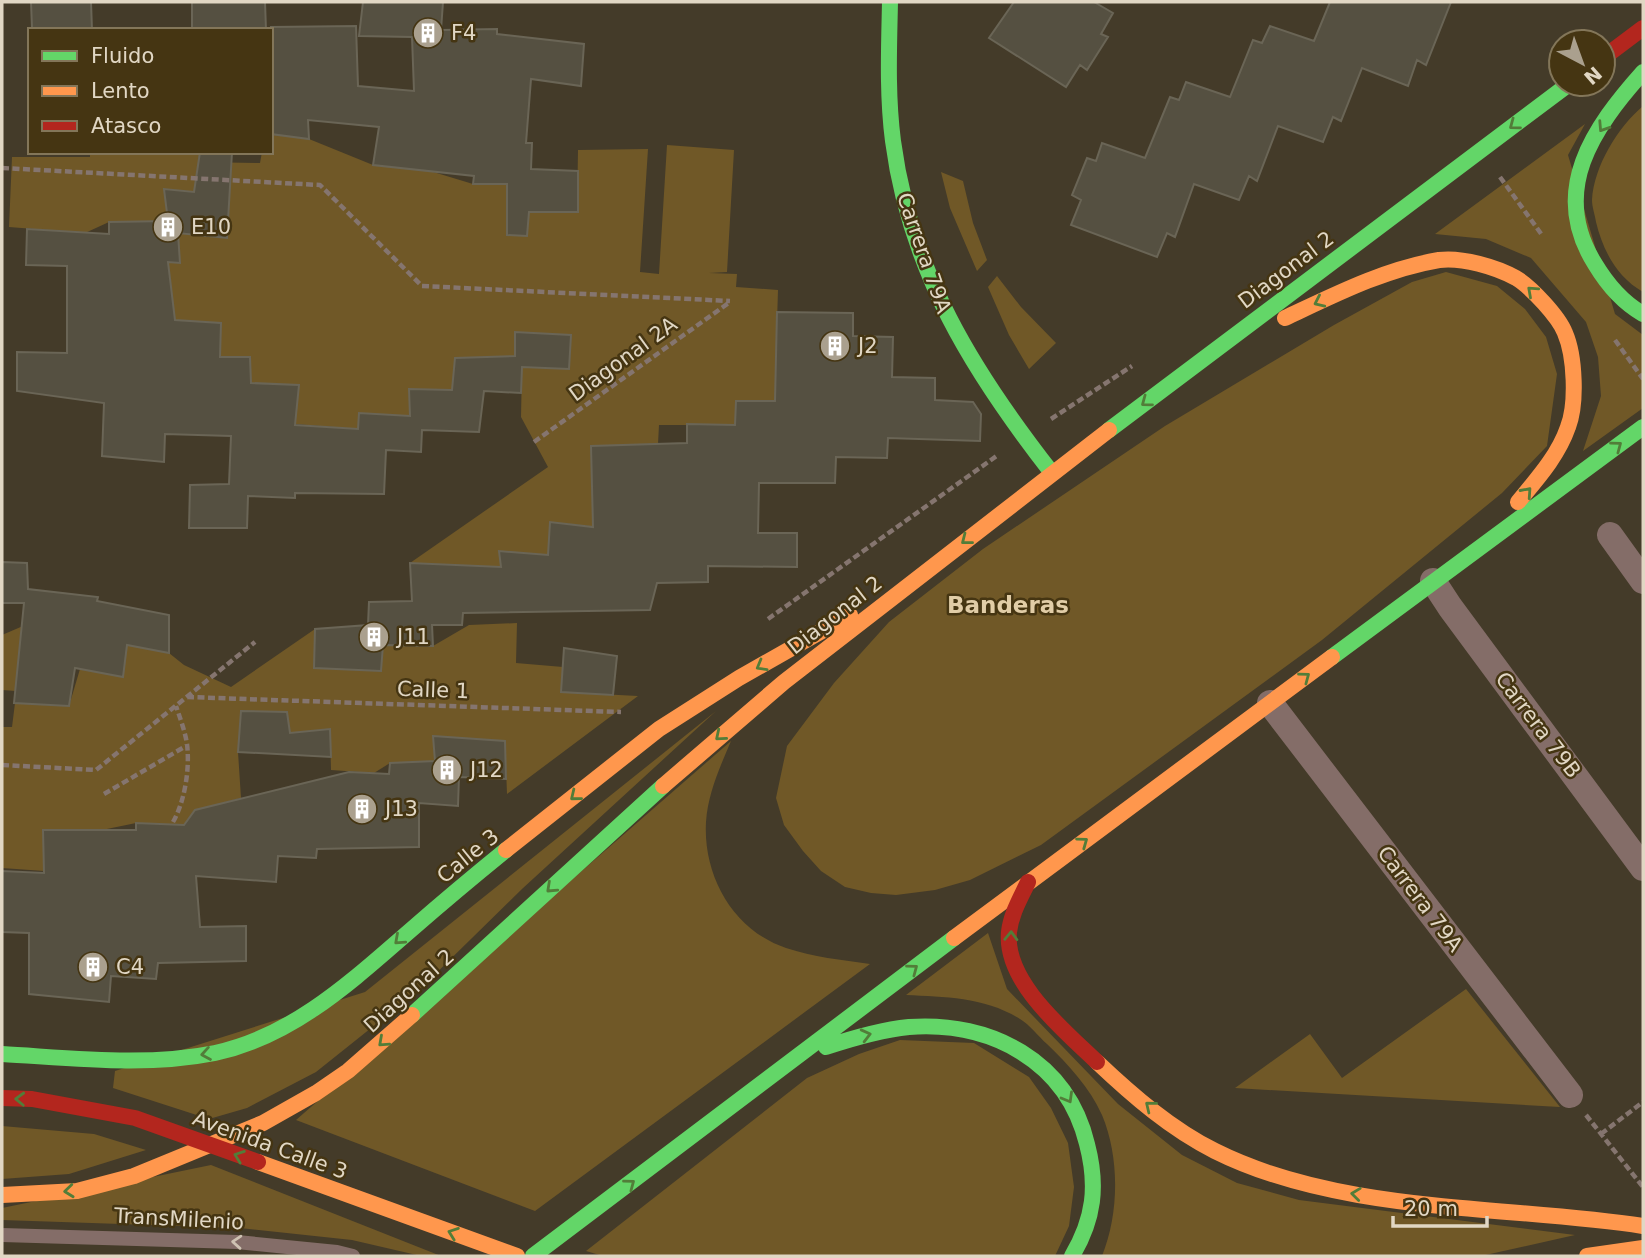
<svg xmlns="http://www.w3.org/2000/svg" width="1645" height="1258" font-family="'DejaVu Sans',sans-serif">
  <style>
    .green { fill: #705827 }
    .building { fill: #555041; stroke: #6a6556; stroke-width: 2 }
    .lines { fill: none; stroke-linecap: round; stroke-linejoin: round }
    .path { stroke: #85756f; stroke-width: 4.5; stroke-dasharray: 7 3.5; stroke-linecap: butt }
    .lane { stroke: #846d68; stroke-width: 14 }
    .street { stroke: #846d68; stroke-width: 26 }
    .fast { stroke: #63d668; stroke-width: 16 }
    .slow { stroke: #ff974d; stroke-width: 16 }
    .jam { stroke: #b3261e; stroke-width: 16 }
    .oneway { stroke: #527d39 }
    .oneway2 { stroke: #cec2b2 }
    .labels { text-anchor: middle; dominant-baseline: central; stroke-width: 5; stroke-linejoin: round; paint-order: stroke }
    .poi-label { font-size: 21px; fill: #e1d7c4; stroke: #453512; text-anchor: start }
    .street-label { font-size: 21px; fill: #e1d7c4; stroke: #453512 }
    .neighbourhood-label { font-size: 23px; font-weight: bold; fill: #e1cda7; stroke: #453512 }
  </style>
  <rect width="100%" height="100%" fill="#443b29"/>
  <path class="green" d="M1643,106V292C1617,277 1603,251 1596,222C1595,215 1592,207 1592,200C1594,166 1618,127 1643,106Z
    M1585,124L1568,155L1615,314L1643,335V408L1583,451L1601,396L1598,357L1586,322L1531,258L1486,239L1435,234Z
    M271,134L309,139L373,165L430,171L473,184H507V212H577L578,150L648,149L640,272L659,274L667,145L734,150L727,272L709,273L737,274L736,287L778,290L776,355L829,401H736L735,425H659L658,444L591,446L592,484L616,529L551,522L548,555L501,567L410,563L548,467L521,417L522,367L515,332V356L452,389H409L410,416L359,413L358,429L295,424L299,385L251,383L250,357H220L221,323L175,320L172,295H143L178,233L227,238L229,195L165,189L168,221L109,222L85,233L9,227L12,157H90V152H200L199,162L260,163L262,152H271Z
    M941,172L963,181L973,223L987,260L977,271L950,208Z
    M1446,272L1497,286L1525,309L1546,337L1557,374L1547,446L1502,493L1322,640L1041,845L970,880L935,890L896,895L871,893L845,887L821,871L803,851L784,825L776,798L787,746L834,683L889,622L983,549L1165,426L1334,325L1412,282Z
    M997,276L1021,307L1056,343L1029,369L1009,335L988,287Z
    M517,623L516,663L563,667L561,692L638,696L507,794L505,742L433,737L435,761L390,763L374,773L331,770L330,730L290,733L287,712L242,711L238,752L241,798L195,810L184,825L136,823L102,830H43L44,871L2,868V727H12L15,703L69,706L80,669L123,677L127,645L169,653L184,665L231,687L315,629L314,668L381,671L383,645L433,646L469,625Z
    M23,626L16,691L2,690V635Z
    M716,711L522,889L420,989L316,1072L247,1108L209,1119L113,1088L115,1071L365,992Z
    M731,741C720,767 708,793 706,822C703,876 733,930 786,948C813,957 842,960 870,964L535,1211L296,1120Z
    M988,933L1007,989L1118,1104L1182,1155L1237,1183L1299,1200L1575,1235L1481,1256H1102C1119,1214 1120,1158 1102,1115C1090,1088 1068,1064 1047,1044C1038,1036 1030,1025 1020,1019C985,997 945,997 906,995Z
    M1466,989L1560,1107L1235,1088L1310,1034L1342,1078Z
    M900,1040L974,1043L1029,1077L1051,1108L1068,1143L1074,1187L1069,1226L1055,1256H603L586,1251L807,1078L859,1054Z
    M2,1126L94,1134L146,1150L69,1174L2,1179Z
    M211,1165L441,1256H421L352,1240L240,1228L2,1220V1208Z"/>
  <path class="building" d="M31,2H91L92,30L32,28Z
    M192,2H265L266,30H192Z
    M363,2H443L441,30L497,29V34L584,44L581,86L531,79L526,143H532L531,169L578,171V212H529L527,236L507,235V184H473L474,176L373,165L379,127L308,120L309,139L271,134V27L356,26L358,86L414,91L412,37L359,36Z
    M1014,2H1094L1113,13L1101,34L1108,37L1087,70L1080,65L1066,87L989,38Z
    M1330,2H1451L1426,65L1417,60L1408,86L1362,68L1341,121L1333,117L1323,142L1278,126L1257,181L1249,176L1239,200L1194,184L1175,237L1167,233L1157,257L1071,225L1081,200L1072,195L1087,158L1096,161L1102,143L1145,158L1170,97L1179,100L1186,82L1230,97L1253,40L1262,43L1270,26L1314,41Z
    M200,152H232L227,238L178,233L180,263L168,262L175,320L221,323L220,357H250L251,383L299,385L295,425L358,429L359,413L410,416L409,389L452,390L455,358L515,356V332L571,335L569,369L522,367L521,393L484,391L479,432L422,430L421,452L386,450L384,494L295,493V498L248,496L247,528H189L190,485L229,484L231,436L165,434L164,462L102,456L104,403L17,391V352L67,353V266L26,265L27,229L109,234V222L168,221L164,189L194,192Z
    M777,312L853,313V336L893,337L892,377L935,378V400L973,402L981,414L980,441L888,438L887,458L836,457L835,483H759L758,533H797V567L708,566V582L657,583L650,610L463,613L462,625H432L433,646L383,645L381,671L314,668L315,629L368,625L369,602L412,601L410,563L501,567L499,551L548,555L550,522L593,527L591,446L687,443V424L735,425L736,401H775Z
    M2,562L27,563L28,589L98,597L97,601L169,615V653L127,645L123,677L75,668L69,706L14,703L24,603H2Z
    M564,648L617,656L613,695L561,692Z
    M241,711L287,712L290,733L330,729L331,757L238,752Z
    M433,736L505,741L506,779L459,777L458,806L419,803V847L317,849L316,858L278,856L276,882L196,876L200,927L246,926V961L158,963L156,979L111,976L109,1002L29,994V933L2,932V871L44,873L43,830H136V823L184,825L195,810L349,772L389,774L390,763L435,761Z"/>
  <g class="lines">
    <path class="path" d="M2,168L320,185L422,286L730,301
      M1500,177L1542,235
      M1615,340L1643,379
      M1051,419L1132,366
      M534,442L730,302
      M768,619L998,455
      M187,697L621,712
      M2,765L96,770L255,642
      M104,794L186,746
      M173,822C185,801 190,768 187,744C185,731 180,718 176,706
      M1586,1115L1643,1187
      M1601,1134L1643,1102"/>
    <path class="lane" d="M2,1235L237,1242L337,1252L353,1256"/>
    <path class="street" d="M1610,535L1643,581
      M1433,581L1450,607L1643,868
      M1270,703L1570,1095"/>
    <path class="fast" d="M890,2C889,48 887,95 893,141C910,271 973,372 1052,473
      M1643,72C1593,128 1549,191 1595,264C1607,284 1622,302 1643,314
      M1109,430L1569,84
      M1332,657L1643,427
      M412,1015L663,786
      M826,1047C853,1038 880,1030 909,1027C991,1021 1067,1061 1087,1144C1098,1186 1094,1219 1072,1256
      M2,1054C72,1058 146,1067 215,1053C294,1036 353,980 412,929C443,902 474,876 506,850
      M533,1256L954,938"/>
    <path class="slow" d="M1285,318C1334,295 1385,269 1439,260C1462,257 1496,267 1516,278C1531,287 1559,317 1565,333C1575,356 1577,404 1568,427C1558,456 1537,479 1518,502
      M663,786L784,682L1109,430
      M506,850L659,729L739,678L850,615
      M954,938L1332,657
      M1097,1062C1133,1096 1171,1129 1215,1151C1341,1214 1505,1205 1643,1226
      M258,1162L517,1256
      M2,1195L77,1191L134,1176L263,1123L316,1093L348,1071L412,1015
      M1587,1256L1643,1248"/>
    <path class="jam" d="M1603,58L1643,28
      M1028,882C1020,899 1011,914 1009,932C1004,982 1065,1031 1097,1062
      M2,1098L32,1099L135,1118L258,1162"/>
  </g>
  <defs><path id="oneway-chevron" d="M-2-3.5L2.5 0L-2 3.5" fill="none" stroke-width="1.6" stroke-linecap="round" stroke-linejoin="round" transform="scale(1.75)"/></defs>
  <g class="oneway">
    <use href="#oneway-chevron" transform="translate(1514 125) rotate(143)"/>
    <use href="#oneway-chevron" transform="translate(1603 127) rotate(123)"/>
    <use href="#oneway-chevron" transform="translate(1532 291) rotate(-138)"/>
    <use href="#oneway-chevron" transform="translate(1319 302) rotate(155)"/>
    <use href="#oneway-chevron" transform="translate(1146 402) rotate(143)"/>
    <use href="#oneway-chevron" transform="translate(1617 446) rotate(-37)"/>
    <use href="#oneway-chevron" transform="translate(1527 492) rotate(-48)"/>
    <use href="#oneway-chevron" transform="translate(966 540) rotate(142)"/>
    <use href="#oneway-chevron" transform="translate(761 666) rotate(150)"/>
    <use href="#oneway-chevron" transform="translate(1305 677) rotate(-37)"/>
    <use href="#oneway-chevron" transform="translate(720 736) rotate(140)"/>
    <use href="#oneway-chevron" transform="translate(575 796) rotate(141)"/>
    <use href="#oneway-chevron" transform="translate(1083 842) rotate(-36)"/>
    <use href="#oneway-chevron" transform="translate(551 888) rotate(137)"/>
    <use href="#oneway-chevron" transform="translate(1011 936) rotate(-88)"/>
    <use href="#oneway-chevron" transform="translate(399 940) rotate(138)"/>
    <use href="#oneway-chevron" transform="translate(913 969) rotate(-37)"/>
    <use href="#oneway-chevron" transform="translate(866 1035) rotate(-14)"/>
    <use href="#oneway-chevron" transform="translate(383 1042) rotate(138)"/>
    <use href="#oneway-chevron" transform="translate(206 1054) rotate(170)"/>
    <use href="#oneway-chevron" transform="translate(1068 1098) rotate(60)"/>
    <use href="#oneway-chevron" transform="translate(20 1099) rotate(-178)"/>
    <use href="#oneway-chevron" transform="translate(1150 1106) rotate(-141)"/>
    <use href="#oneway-chevron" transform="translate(239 1156) rotate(-160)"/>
    <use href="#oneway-chevron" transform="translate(630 1184) rotate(-37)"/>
    <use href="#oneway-chevron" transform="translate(69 1191) rotate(174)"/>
    <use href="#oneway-chevron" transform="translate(1356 1194) rotate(-173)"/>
    <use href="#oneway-chevron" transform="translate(453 1233) rotate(-160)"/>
  </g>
  <use class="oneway2" href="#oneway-chevron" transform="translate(237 1242) rotate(-176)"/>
  <defs>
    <g id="building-disc" transform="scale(1.575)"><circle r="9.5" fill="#aaa08e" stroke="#453512"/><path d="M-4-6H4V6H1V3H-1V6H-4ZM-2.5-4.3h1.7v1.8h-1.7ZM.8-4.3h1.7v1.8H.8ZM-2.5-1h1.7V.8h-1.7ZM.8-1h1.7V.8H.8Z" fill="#fff"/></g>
  </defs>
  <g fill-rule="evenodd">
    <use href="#building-disc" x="428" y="33"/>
    <use href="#building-disc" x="168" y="227"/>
    <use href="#building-disc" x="835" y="346"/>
    <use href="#building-disc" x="374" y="637"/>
    <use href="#building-disc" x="447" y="770"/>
    <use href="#building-disc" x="362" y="809"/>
    <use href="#building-disc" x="93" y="967"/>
  </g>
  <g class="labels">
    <g class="poi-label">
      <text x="451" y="33">F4</text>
      <text x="191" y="227">E10</text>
      <text x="858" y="346">J2</text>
      <text x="397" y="637">J11</text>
      <text x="470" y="770">J12</text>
      <text x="385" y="809">J13</text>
      <text x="116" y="967">C4</text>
    </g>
    <g class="street-label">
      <text transform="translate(924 253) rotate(71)">Carrera 79A</text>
      <text transform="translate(1286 270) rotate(-37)">Diagonal 2</text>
      <text transform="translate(623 359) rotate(-36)">Diagonal 2A</text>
      <text transform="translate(835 615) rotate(-38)">Diagonal 2</text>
      <text transform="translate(433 690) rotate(2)">Calle 1</text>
      <text transform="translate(1538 725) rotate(53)">Carrera 79B</text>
      <text transform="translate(468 856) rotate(-39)">Calle 3</text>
      <text transform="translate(1420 899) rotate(53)">Carrera 79A</text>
      <text transform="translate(409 991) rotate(-42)">Diagonal 2</text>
      <text transform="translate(270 1145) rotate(20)">Avenida Calle 3</text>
      <text transform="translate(179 1219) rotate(3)">TransMilenio</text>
    </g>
    <g class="neighbourhood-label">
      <text x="1008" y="605">Banderas</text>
    </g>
  </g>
  <rect width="1645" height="1258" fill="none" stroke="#e1d7c4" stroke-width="7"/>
  <rect x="28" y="28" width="245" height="126" fill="#453512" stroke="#837659" stroke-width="2"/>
  <rect x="42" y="51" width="35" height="10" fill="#63d668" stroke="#837659" stroke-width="2"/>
  <text x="91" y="63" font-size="21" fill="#e1d7c4">Fluido</text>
  <rect x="42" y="86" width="35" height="10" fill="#ff974d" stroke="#837659" stroke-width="2"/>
  <text x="91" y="98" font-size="21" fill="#e1d7c4">Lento</text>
  <rect x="42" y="121" width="35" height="10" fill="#b3261e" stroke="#837659" stroke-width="2"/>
  <text x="91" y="133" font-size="21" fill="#e1d7c4">Atasco</text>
  <g transform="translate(1582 63) rotate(139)"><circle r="33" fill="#453512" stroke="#837659" stroke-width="2"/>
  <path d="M0-5L12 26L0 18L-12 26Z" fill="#aaa08e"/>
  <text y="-10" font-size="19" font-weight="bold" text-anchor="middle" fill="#e1d7c4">N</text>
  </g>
  <path d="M1393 1216v10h94v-10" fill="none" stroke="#e1d7c4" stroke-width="3.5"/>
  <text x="1404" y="1216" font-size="21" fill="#e1d7c4" stroke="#453512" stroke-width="5" paint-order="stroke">20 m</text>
</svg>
